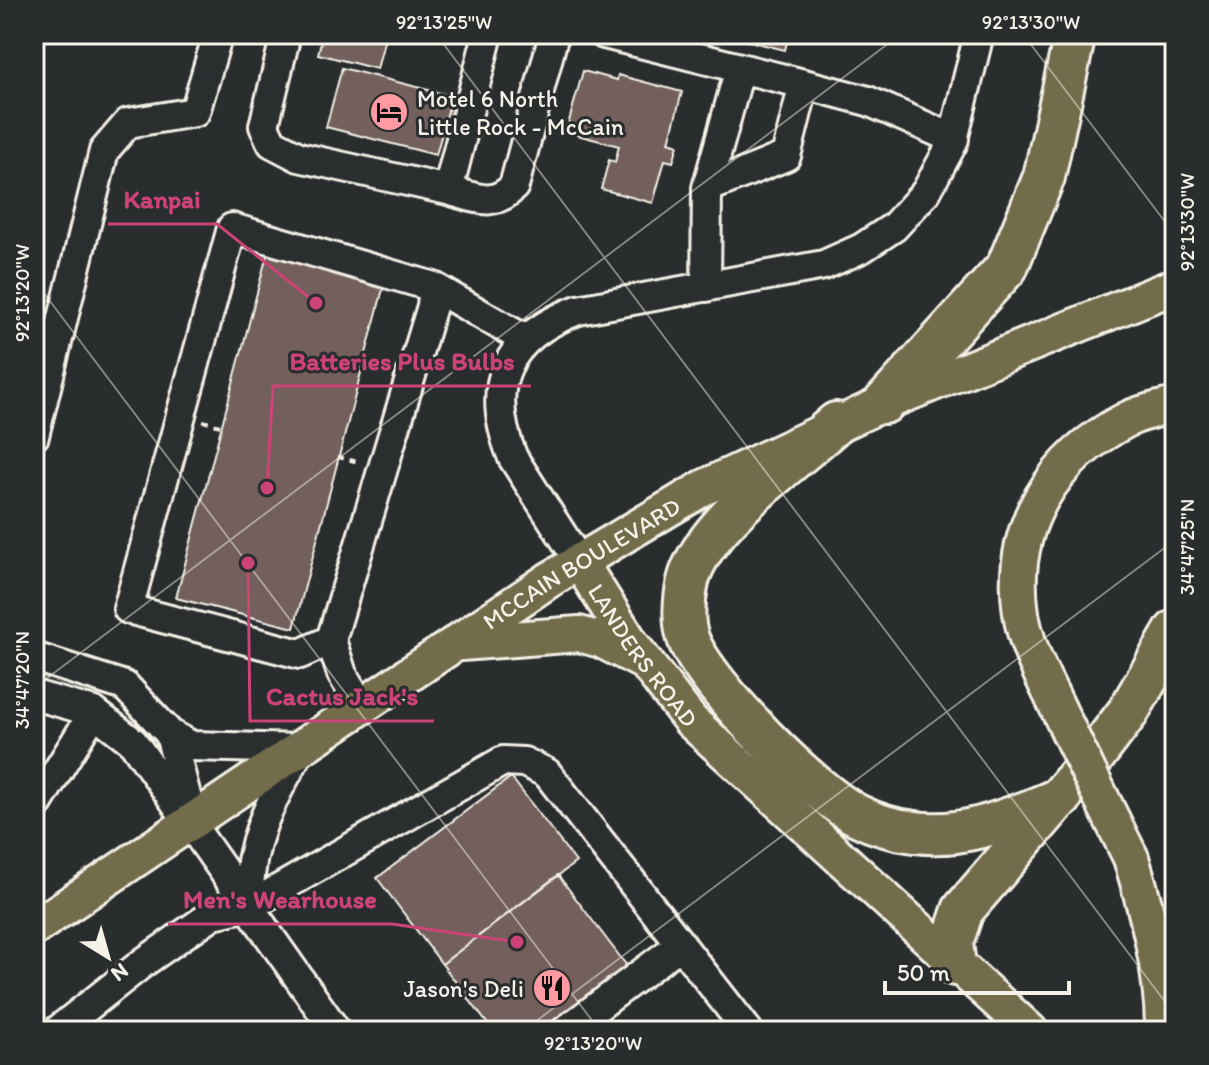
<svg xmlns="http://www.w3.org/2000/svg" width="1209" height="1065" font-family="Itim,sans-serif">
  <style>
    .building { fill: #73615c; stroke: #f4f1e8; stroke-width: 2 }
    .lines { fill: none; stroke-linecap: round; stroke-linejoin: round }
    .minor-casing { stroke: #f4f1e8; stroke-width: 34 }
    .major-casing { stroke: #f4f1e8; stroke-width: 40 }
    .highway-casing { stroke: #f4f1e8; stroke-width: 46 }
    .path { stroke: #f4f1e8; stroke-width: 4; stroke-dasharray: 6 6; stroke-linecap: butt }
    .minor { stroke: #2a2d2e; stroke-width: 28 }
    .major { stroke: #736c4b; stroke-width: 34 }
    .highway { stroke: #736c4b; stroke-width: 40 }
    .major-bridge-casing { stroke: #f4f1e8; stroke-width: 40; stroke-linecap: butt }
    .major-bridge { stroke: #736c4b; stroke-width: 34 }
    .ticks { fill: none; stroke: #f4f1e8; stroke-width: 2; stroke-opacity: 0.45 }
    .labels { text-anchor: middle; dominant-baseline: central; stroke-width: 6; stroke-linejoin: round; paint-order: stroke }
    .poi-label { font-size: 24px; fill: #f4f1e8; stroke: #2a2d2e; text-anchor: start }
    .street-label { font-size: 24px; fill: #f4f1e8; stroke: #2a2d2e }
    .leader { fill: none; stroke: #cc4377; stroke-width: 3 }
    .callout-dot { fill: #cc4377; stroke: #2a2d2e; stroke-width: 3 }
    .callout-label { font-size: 26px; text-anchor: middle; font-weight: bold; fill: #cc4377; stroke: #2a2d2e; stroke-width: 6; stroke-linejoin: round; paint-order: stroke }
    .neatline { fill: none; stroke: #f4f1e8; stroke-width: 3 }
    .ticks-label { font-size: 20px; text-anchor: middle; fill: #f4f1e8 }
  </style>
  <rect width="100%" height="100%" fill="#2a2d2e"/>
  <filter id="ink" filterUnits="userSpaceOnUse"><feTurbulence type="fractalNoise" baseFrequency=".0125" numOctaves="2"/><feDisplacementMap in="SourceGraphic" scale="16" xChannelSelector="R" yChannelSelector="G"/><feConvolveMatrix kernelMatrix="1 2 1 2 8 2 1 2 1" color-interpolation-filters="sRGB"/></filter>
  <g filter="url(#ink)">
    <path class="building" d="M323,34H386L377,69L318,54Z
      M740,34H789L785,50L741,39Z
      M342,68L452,96L436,155L326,127Z
      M583,71L617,80L618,75L682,92L669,142L678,145L673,162L665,160L653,203L601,189L609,160L615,162L619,146L566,132Z
      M267,255L384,285L294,628L176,598Z
      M511,777L576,862L442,964L377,878Z
      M558,875L627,966L542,1031H493L442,964Z"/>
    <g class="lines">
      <g class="minor-casing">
        <path id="minor" d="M286,34L264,126L272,143L299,157L448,190L488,34
          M604,34L804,84
          M707,188L740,68
          M448,190C474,197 494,209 514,186L554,34
          M434,287L524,339
          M706,287L707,188L786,156L804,84L868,101L954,139
          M34,436L104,151L128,123L195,112L218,34
          M579,561L513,458C483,385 506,337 578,310L824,265L862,248L894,227L926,192L952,144L979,34
          M331,640L300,654L128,609L232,228L434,287L432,306L331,640L342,674L362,707
          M34,657L125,686L170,734L192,746L301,749C271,799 246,845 249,906
          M34,695L94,712L133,742L336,1031
          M170,734L191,815
          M34,809L94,712
          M57,1031L144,962L213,914L249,906L503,761L524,762L547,773L748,1031
          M565,1031L681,944"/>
      </g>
      <g class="major-casing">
        <g id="major">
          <path id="s1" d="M579,561L632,645L691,721L1030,1031"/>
          <path d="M461,643L579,634L601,640L642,661"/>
          <path d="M1131,858C1148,915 1163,972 1163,1031"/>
          <path id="s2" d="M34,928L549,580L705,487L884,403L1175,286"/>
        </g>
      </g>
      <g class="highway-casing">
        <path id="highway" d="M884,403L1007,267L1044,177L1075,34
          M836,423C793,462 702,525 688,581C684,599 682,624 689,641C708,687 812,792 857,815C875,824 895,830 915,832C967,839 1013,817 1061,798
          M955,965L952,943L963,910L1090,762L1128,712L1175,631"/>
      </g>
      <path class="path" d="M203,421L220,426
        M338,457L358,462"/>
      <use href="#minor" class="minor"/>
      <use href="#major" class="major"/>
      <use href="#highway" class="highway"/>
      <g class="major-bridge-casing">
        <path id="major-bridge" d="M1131,858C1107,810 1084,763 1061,715C1046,682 1026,649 1021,613C1008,527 1053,457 1128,419C1142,412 1160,409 1175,405"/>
      </g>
      <use href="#major-bridge" class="major-bridge"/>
    </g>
  </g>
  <path class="ticks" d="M436,34L1175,1015M1023,34L1175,235M34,280L600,1031M34,688L901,34M523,1031L1175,540"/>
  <defs>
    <g id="hotel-disc" transform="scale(2)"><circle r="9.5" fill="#ff9aa2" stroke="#2a2d2e"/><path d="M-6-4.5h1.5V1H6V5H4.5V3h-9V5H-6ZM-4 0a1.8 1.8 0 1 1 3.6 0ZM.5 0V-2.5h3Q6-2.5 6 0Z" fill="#111"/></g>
    <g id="restaurant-disc" transform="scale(2)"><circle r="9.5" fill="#ff9aa2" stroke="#2a2d2e"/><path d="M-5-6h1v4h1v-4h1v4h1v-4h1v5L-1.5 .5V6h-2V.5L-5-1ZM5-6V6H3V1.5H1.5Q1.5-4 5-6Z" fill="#111"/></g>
  </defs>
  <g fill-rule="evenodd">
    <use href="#hotel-disc" x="389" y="112"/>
    <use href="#restaurant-disc" x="552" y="988"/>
  </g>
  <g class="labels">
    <g class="poi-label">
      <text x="417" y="98">Motel 6 North<tspan x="417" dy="28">Little Rock - McCain</tspan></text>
      <text x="524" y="988" text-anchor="end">Jason's Deli</text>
    </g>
    <g class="street-label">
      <text stroke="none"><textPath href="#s2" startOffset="658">MCCAIN BOULEVARD</textPath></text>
      <text stroke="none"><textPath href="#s1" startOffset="114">LANDERS ROAD</textPath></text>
    </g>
  </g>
  <path class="leader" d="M316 303L217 224H108M267 488L273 386H531M248 563L250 721H434M517 942L392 924H168"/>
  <g class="callout-dot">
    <circle cx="316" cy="303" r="8"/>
    <circle cx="267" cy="488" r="8"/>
    <circle cx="248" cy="563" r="8"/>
    <circle cx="517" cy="942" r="8"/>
  </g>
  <g class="callout-label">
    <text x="162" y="208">Kanpai</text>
    <text x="402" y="370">Batteries Plus Bulbs</text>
    <text x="342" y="705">Cactus Jack's</text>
    <text x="280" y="908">Men's Wearhouse</text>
  </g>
  <rect width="1209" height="1065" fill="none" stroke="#2a2d2e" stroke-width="88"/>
  <g transform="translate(108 957) rotate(143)" stroke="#2a2d2e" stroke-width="6" paint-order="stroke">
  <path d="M0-6L14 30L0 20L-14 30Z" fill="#f4f1e8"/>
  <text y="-12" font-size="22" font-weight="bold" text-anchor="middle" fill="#f4f1e8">N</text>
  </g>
  <path d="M885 981v12h184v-12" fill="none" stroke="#f4f1e8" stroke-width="4"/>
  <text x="897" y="981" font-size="24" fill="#f4f1e8" stroke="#2a2d2e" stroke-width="6" paint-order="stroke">50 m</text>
  <rect x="44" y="44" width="1121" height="977" class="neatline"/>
  <g class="ticks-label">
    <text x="444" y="29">92°13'25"W</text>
    <text x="1031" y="29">92°13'30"W</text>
    <text transform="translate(1187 222) rotate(-90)" y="7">92°13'30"W</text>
    <text transform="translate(22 293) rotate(-90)" y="7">92°13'20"W</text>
    <text transform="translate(1187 547) rotate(-90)" y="7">34°47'25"N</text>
    <text transform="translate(22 680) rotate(-90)" y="7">34°47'20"N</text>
    <text x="593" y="1050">92°13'20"W</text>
  </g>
</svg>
